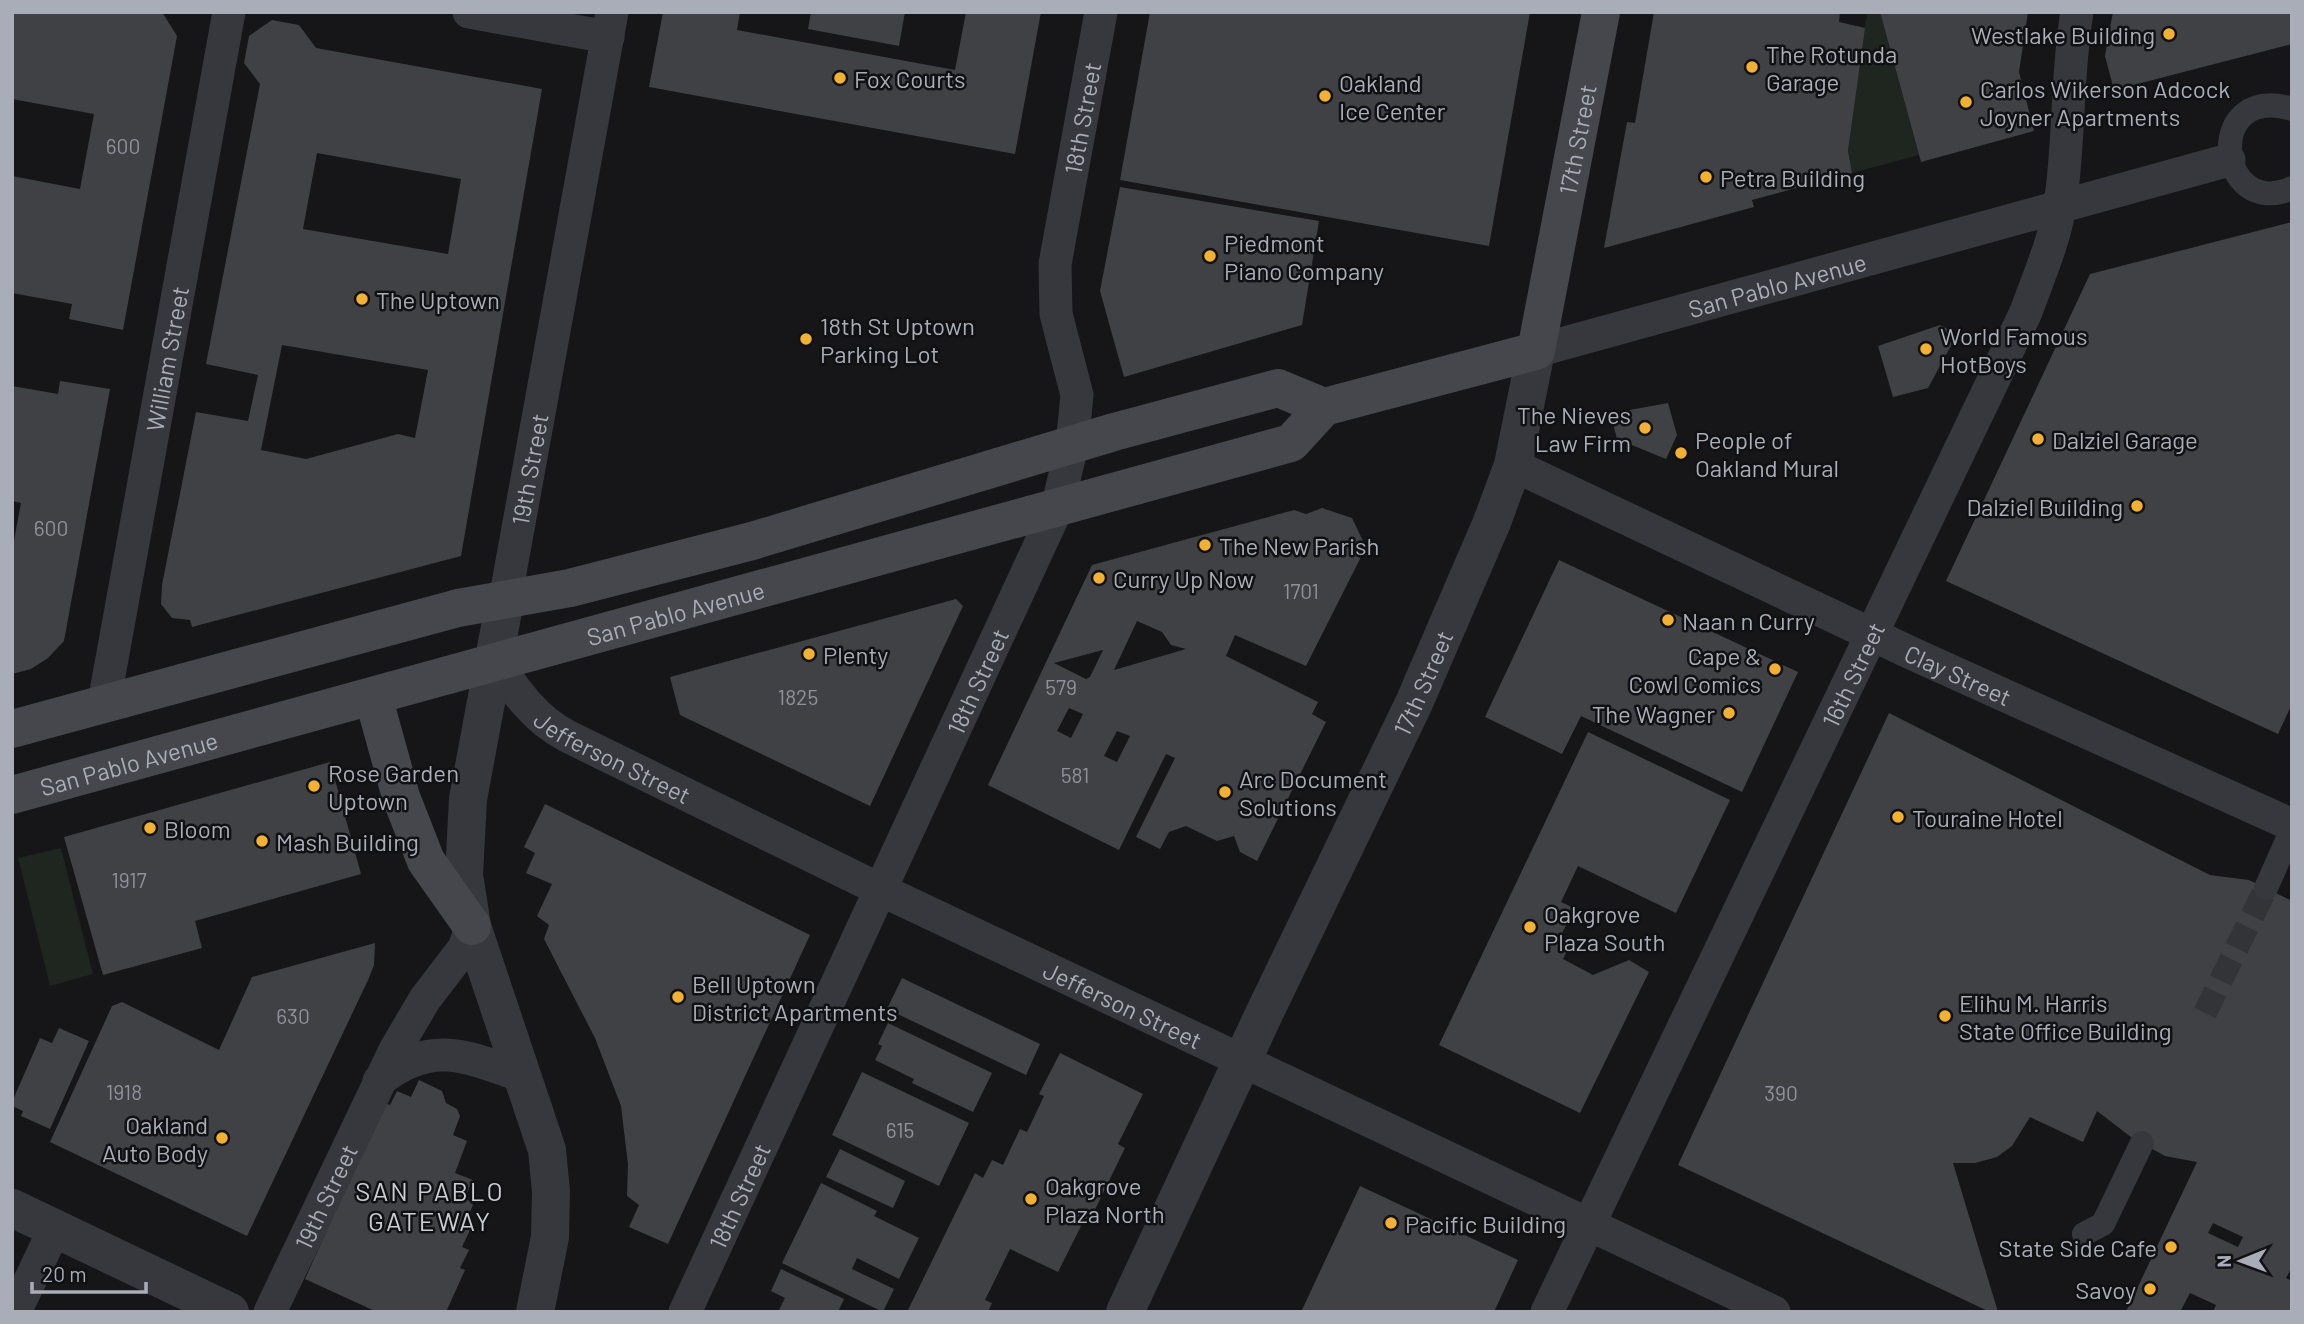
<svg xmlns="http://www.w3.org/2000/svg" width="2304" height="1324" font-family="Barlow,sans-serif">
  <style>
    .green { fill: #1e261f }
    .building { fill: #404145; fill-rule: evenodd }
    .lines { fill: none; stroke-linecap: round; stroke-linejoin: round }
    .pedestrian-tunnel { stroke: #333438; stroke-width: 24; stroke-dasharray: 24 12; stroke-linecap: butt }
    .pedestrian { stroke: #37383d; stroke-width: 24 }
    .minor { stroke: #37383d; stroke-width: 33 }
    .tertiary { stroke: #37383d; stroke-width: 38 }
    .secondary { stroke: #45474d; stroke-width: 38 }
    .poi-dot { fill: #f2b134; stroke: #111113; stroke-width: 2.5 }
    .labels { text-anchor: middle; dominant-baseline: central; stroke-width: 5; stroke-linejoin: round; paint-order: stroke }
    .number-label { font-size: 21px; fill: #8e929b }
    .poi-label { font-size: 24px; fill: #a8adb8; stroke: #111113; text-anchor: start }
    .street-label { font-size: 24px; fill: #a8adb8; stroke: #111113 }
    .neighbourhood-label { font-size: 26px; letter-spacing: 2px; fill: #c9ccd4; stroke: #111113 }
  </style>
  <rect width="100%" height="100%" fill="#161618"/>
  <path class="green" d="M1867,12H1880L1919,155L1852,173L1848,151Z
    M61,848L93,974L50,986L18,858Z"/>
  <path class="building" d="M12,12H162L177,36L123,330L69,319L72,304L12,293V176L80,189L94,114L12,99Z
    M663,12H740L737,30L955,70L966,12H1041L1015,154L649,87Z
    M811,12H905L899,46L808,29Z
    M1150,12H1530L1489,246L1120,180Z
    M1654,12H1840L1839,22L1865,28L1848,151L1852,173L1752,200L1754,207L1604,248L1627,122L1635,123Z
    M1880,12H2028L2019,72L2034,131L1921,162Z
    M2113,12H2292V44L2114,90L2105,56Z
    M272,20L299,25L316,48L542,89L461,556L192,627L190,620L172,618L161,604L162,585L196,412L248,421L258,375L206,364L260,84L244,63L249,36ZM317,153L461,179L448,254L303,229ZM282,345L428,370L415,438L398,434L306,459L261,450Z
    M1120,187L1319,221L1302,325L1124,377L1100,291Z
    M2292,222V704L2278,734L1946,581L2090,274Z
    M1940,325L1952,331L1953,342L1928,388L1893,397L1878,346Z
    M60,381L110,389L64,641L48,658L31,669L12,674V551L21,503L12,501V386L58,394Z
    M1668,403L1677,435L1666,459L1617,439L1613,424L1617,416L1624,411Z
    M1322,508L1352,518L1363,541V553L1306,666L1235,635L1226,656L1318,702L1312,714L1326,722L1257,861L1240,852L1234,836L1217,841L1186,826L1169,832L1160,849L1136,837L1175,758L1166,754L1119,850L988,785L1092,565L1294,510L1306,514ZM1137,621L1162,632L1171,645L1186,649L1114,670ZM1103,650L1090,677L1086,679L1054,663ZM1069,708L1083,714L1071,738L1057,731ZM1117,731L1130,736L1117,762L1104,756Z
    M1559,560L1798,672L1742,792L1581,716L1562,754L1485,717Z
    M956,599L963,606L870,806L680,715L670,677Z
    M1889,713L2210,875L2249,880L2292,901V1267L2286,1278L2292,1281V1312H2213L2216,1305L2190,1293L2180,1312H2126L2197,1162L2165,1156L2131,1137L2097,1111L2083,1142L2030,1117L2012,1146L1997,1157L1975,1163H1953L1998,1312H1990L1678,1165ZM2213,1223L2243,1237L2238,1247L2208,1233Z
    M1588,732L1730,800L1676,913L1578,866L1561,902L1574,908L1559,940L1570,945L1563,959L1593,975L1629,960L1649,972L1580,1113L1439,1045Z
    M330,762L361,874L195,921L202,948L103,975L64,837Z
    M545,804L810,935L668,1244L629,1227L639,1205L627,1196L628,1164L621,1106L595,1038L544,939L549,925L537,916L552,884L526,873L535,853L524,847Z
    M375,943L374,965L368,980L247,1236L50,1142L112,1006L122,1002L219,1050L252,977Z
    M902,978L1040,1044L1026,1075L887,1009Z
    M888,1023L992,1073L973,1112L912,1083L914,1079L875,1060L882,1046L878,1044Z
    M59,1028L89,1041L50,1129L21,1116L23,1111L12,1106V1102L40,1038L52,1043Z
    M1060,1053L1143,1094L1118,1144L1125,1148L1089,1222L1084,1220L1058,1272L1010,1249L985,1300L992,1303L988,1312H907L975,1173L983,1178L992,1160L1003,1165L1020,1129L1027,1132L1044,1096L1039,1094Z
    M862,1072L969,1123L939,1186L832,1135Z
    M419,1080L442,1091L446,1103L457,1109L460,1116L453,1135L467,1141L455,1173L473,1180L465,1197L473,1205L466,1221L471,1228L462,1247L469,1250L460,1268L465,1270L446,1312H377L305,1279L384,1103L390,1105L397,1091L411,1097Z
    M840,1149L905,1181L893,1208L826,1177Z
    M821,1183L877,1211L874,1216L919,1238L899,1279L857,1258L852,1269L894,1289L883,1312L782,1263Z
    M1360,1186L1518,1260L1494,1312H1301Z
    M781,1269L844,1299L838,1312L779,1310L785,1298L771,1291Z"/>
  <g class="lines">
    <path class="pedestrian-tunnel" d="M2205,1013L2266,888"/>
    <path class="pedestrian" d="M2292,109C2202,82 2217,222 2292,188
      M2266,888L2292,829
      M2084,1234L2103,1224L2142,1143"/>
    <g class="minor">
      <path d="M469,12L608,37"/>
      <path id="s1" d="M1536,351L2229,160"/>
      <path id="s2" d="M1513,465L1911,653L2292,825"/>
      <path id="s3" d="M505,600L612,12"/>
      <path id="s4" d="M496,662C516,692 535,719 567,736L881,890L1774,1312"/>
      <path id="s5" d="M104,703L229,12"/>
      <path d="M379,1081C432,1038 468,1057 525,1077"/>
      <path d="M15,1312L55,1228"/>
      <path id="s6" d="M270,1312L395,1050L425,999L464,948L472,926"/>
      <path id="s7" d="M685,1312L1057,508L1072,446L1077,395L1056,314L1055,264L1101,12"/>
      <path id="s8" d="M1547,1312L2026,312C2038,278 2055,240 2060,205C2070,141 2066,76 2077,12"/>
    </g>
    <g class="tertiary">
      <path d="M505,600L468,799L464,875L472,926L547,1150L551,1191L550,1237L535,1312"/>
      <path d="M12,1208L230,1312"/>
      <path id="s9" d="M1125,1312L1263,1016L1414,703L1492,522L1513,465L1536,351"/>
    </g>
    <g class="secondary">
      <path d="M373,696L401,797L426,861L472,926"/>
      <path d="M12,729L458,608L570,588L752,541L1114,432L1278,388L1324,407"/>
      <path id="s10" d="M12,795L1291,443L1324,407L1536,351L1601,12"/>
    </g>
  </g>
  <g class="poi-dot">
    <circle cx="2169" cy="34" r="7"/>
    <circle cx="1752" cy="67" r="7"/>
    <circle cx="840" cy="78" r="7"/>
    <circle cx="1325" cy="96" r="7"/>
    <circle cx="1966" cy="102" r="7"/>
    <circle cx="1706" cy="177" r="7"/>
    <circle cx="1210" cy="256" r="7"/>
    <circle cx="362" cy="299" r="7"/>
    <circle cx="806" cy="339" r="7"/>
    <circle cx="1926" cy="349" r="7"/>
    <circle cx="1645" cy="428" r="7"/>
    <circle cx="2038" cy="439" r="7"/>
    <circle cx="1681" cy="453" r="7"/>
    <circle cx="2137" cy="506" r="7"/>
    <circle cx="1205" cy="545" r="7"/>
    <circle cx="1099" cy="578" r="7"/>
    <circle cx="1668" cy="620" r="7"/>
    <circle cx="809" cy="654" r="7"/>
    <circle cx="1775" cy="669" r="7"/>
    <circle cx="1729" cy="713" r="7"/>
    <circle cx="314" cy="786" r="7"/>
    <circle cx="1225" cy="792" r="7"/>
    <circle cx="1898" cy="817" r="7"/>
    <circle cx="150" cy="828" r="7"/>
    <circle cx="262" cy="841" r="7"/>
    <circle cx="1530" cy="927" r="7"/>
    <circle cx="678" cy="997" r="7"/>
    <circle cx="1945" cy="1016" r="7"/>
    <circle cx="222" cy="1138" r="7"/>
    <circle cx="1031" cy="1199" r="7"/>
    <circle cx="1391" cy="1223" r="7"/>
    <circle cx="2171" cy="1247" r="7"/>
    <circle cx="2150" cy="1289" r="7"/>
  </g>
  <g class="labels">
    <g class="number-label">
      <text x="123" y="145">600</text>
      <text x="51" y="527">600</text>
      <text x="1301" y="590">1701</text>
      <text x="1061" y="686">579</text>
      <text x="798" y="696">1825</text>
      <text x="1075" y="774">581</text>
      <text x="129" y="879">1917</text>
      <text x="293" y="1015">630</text>
      <text x="124" y="1091">1918</text>
      <text x="1781" y="1092">390</text>
      <text x="900" y="1129">615</text>
    </g>
    <g class="poi-label">
      <text x="2155" y="34" text-anchor="end">Westlake Building</text>
      <text x="1766" y="53">The Rotunda<tspan x="1766" dy="28">Garage</tspan></text>
      <text x="854" y="78">Fox Courts</text>
      <text x="1339" y="82">Oakland<tspan x="1339" dy="28">Ice Center</tspan></text>
      <text x="1980" y="88">Carlos Wikerson Adcock<tspan x="1980" dy="28">Joyner Apartments</tspan></text>
      <text x="1720" y="177">Petra Building</text>
      <text x="1224" y="242">Piedmont<tspan x="1224" dy="28">Piano Company</tspan></text>
      <text x="376" y="299">The Uptown</text>
      <text x="820" y="325">18th St Uptown<tspan x="820" dy="28">Parking Lot</tspan></text>
      <text x="1940" y="335">World Famous<tspan x="1940" dy="28">HotBoys</tspan></text>
      <text x="1631" y="414" text-anchor="end">The Nieves<tspan x="1631" dy="28">Law Firm</tspan></text>
      <text x="1695" y="439">People of<tspan x="1695" dy="28">Oakland Mural</tspan></text>
      <text x="2052" y="439">Dalziel Garage</text>
      <text x="2123" y="506" text-anchor="end">Dalziel Building</text>
      <text x="1219" y="545">The New Parish</text>
      <text x="1113" y="578">Curry Up Now</text>
      <text x="1682" y="620">Naan n Curry</text>
      <text x="823" y="654">Plenty</text>
      <text x="1761" y="655" text-anchor="end">Cape &amp;<tspan x="1761" dy="28">Cowl Comics</tspan></text>
      <text x="1715" y="713" text-anchor="end">The Wagner</text>
      <text x="328" y="772">Rose Garden<tspan x="328" dy="28">Uptown</tspan></text>
      <text x="1239" y="778">Arc Document<tspan x="1239" dy="28">Solutions</tspan></text>
      <text x="1912" y="817">Touraine Hotel</text>
      <text x="164" y="828">Bloom</text>
      <text x="276" y="841">Mash Building</text>
      <text x="1544" y="913">Oakgrove<tspan x="1544" dy="28">Plaza South</tspan></text>
      <text x="692" y="983">Bell Uptown<tspan x="692" dy="28">District Apartments</tspan></text>
      <text x="1959" y="1002">Elihu M. Harris<tspan x="1959" dy="28">State Office Building</tspan></text>
      <text x="208" y="1124" text-anchor="end">Oakland<tspan x="208" dy="28">Auto Body</tspan></text>
      <text x="1045" y="1185">Oakgrove<tspan x="1045" dy="28">Plaza North</tspan></text>
      <text x="1405" y="1223">Pacific Building</text>
      <text x="2157" y="1247" text-anchor="end">State Side Cafe</text>
      <text x="2136" y="1289" text-anchor="end">Savoy</text>
    </g>
    <g class="street-label">
      <text stroke="none"><textPath href="#s7" startOffset="1283">18th Street</textPath></text>
      <text stroke="none"><textPath href="#s10" startOffset="1810">17th Street</textPath></text>
      <text stroke="none"><textPath href="#s1" startOffset="250">San Pablo Avenue</textPath></text>
      <text stroke="none"><textPath href="#s5" startOffset="350">William Street</textPath></text>
      <text stroke="none"><textPath href="#s3" startOffset="133">19th Street</textPath></text>
      <text stroke="none"><textPath href="#s10" startOffset="688">San Pablo Avenue</textPath></text>
      <text stroke="none"><textPath href="#s8" startOffset="707">16th Street</textPath></text>
      <text stroke="none"><textPath href="#s2" startOffset="492">Clay Street</textPath></text>
      <text stroke="none"><textPath href="#s7" startOffset="695">18th Street</textPath></text>
      <text stroke="none"><textPath href="#s9" startOffset="696">17th Street</textPath></text>
      <text stroke="none"><textPath href="#s4" startOffset="154">Jefferson Street</textPath></text>
      <text stroke="none"><textPath href="#s10" startOffset="121">San Pablo Avenue</textPath></text>
      <text stroke="none"><textPath href="#s4" startOffset="721">Jefferson Street</textPath></text>
      <text stroke="none"><textPath href="#s7" startOffset="128">18th Street</textPath></text>
      <text stroke="none"><textPath href="#s6" startOffset="128">19th Street</textPath></text>
    </g>
    <g class="neighbourhood-label">
      <text x="430" y="1190">SAN PABLO<tspan x="430" dy="30">GATEWAY</tspan></text>
    </g>
  </g>
  <rect width="2304" height="1324" fill="none" stroke="#a8adb8" stroke-width="28"/>
  <g transform="translate(2241 1261) rotate(269)" stroke="#111113" stroke-width="5" paint-order="stroke">
  <path d="M0-5L12 26L0 18L-12 26Z" fill="#a8adb8"/>
  <text y="-10" font-size="19" font-weight="bold" text-anchor="middle" fill="#a8adb8">N</text>
  </g>
  <path d="M32 1282v10h114v-10" fill="none" stroke="#a8adb8" stroke-width="3.5"/>
  <text x="42" y="1282" font-size="21" fill="#a8adb8" stroke="#111113" stroke-width="5" paint-order="stroke">20 m</text>
</svg>
